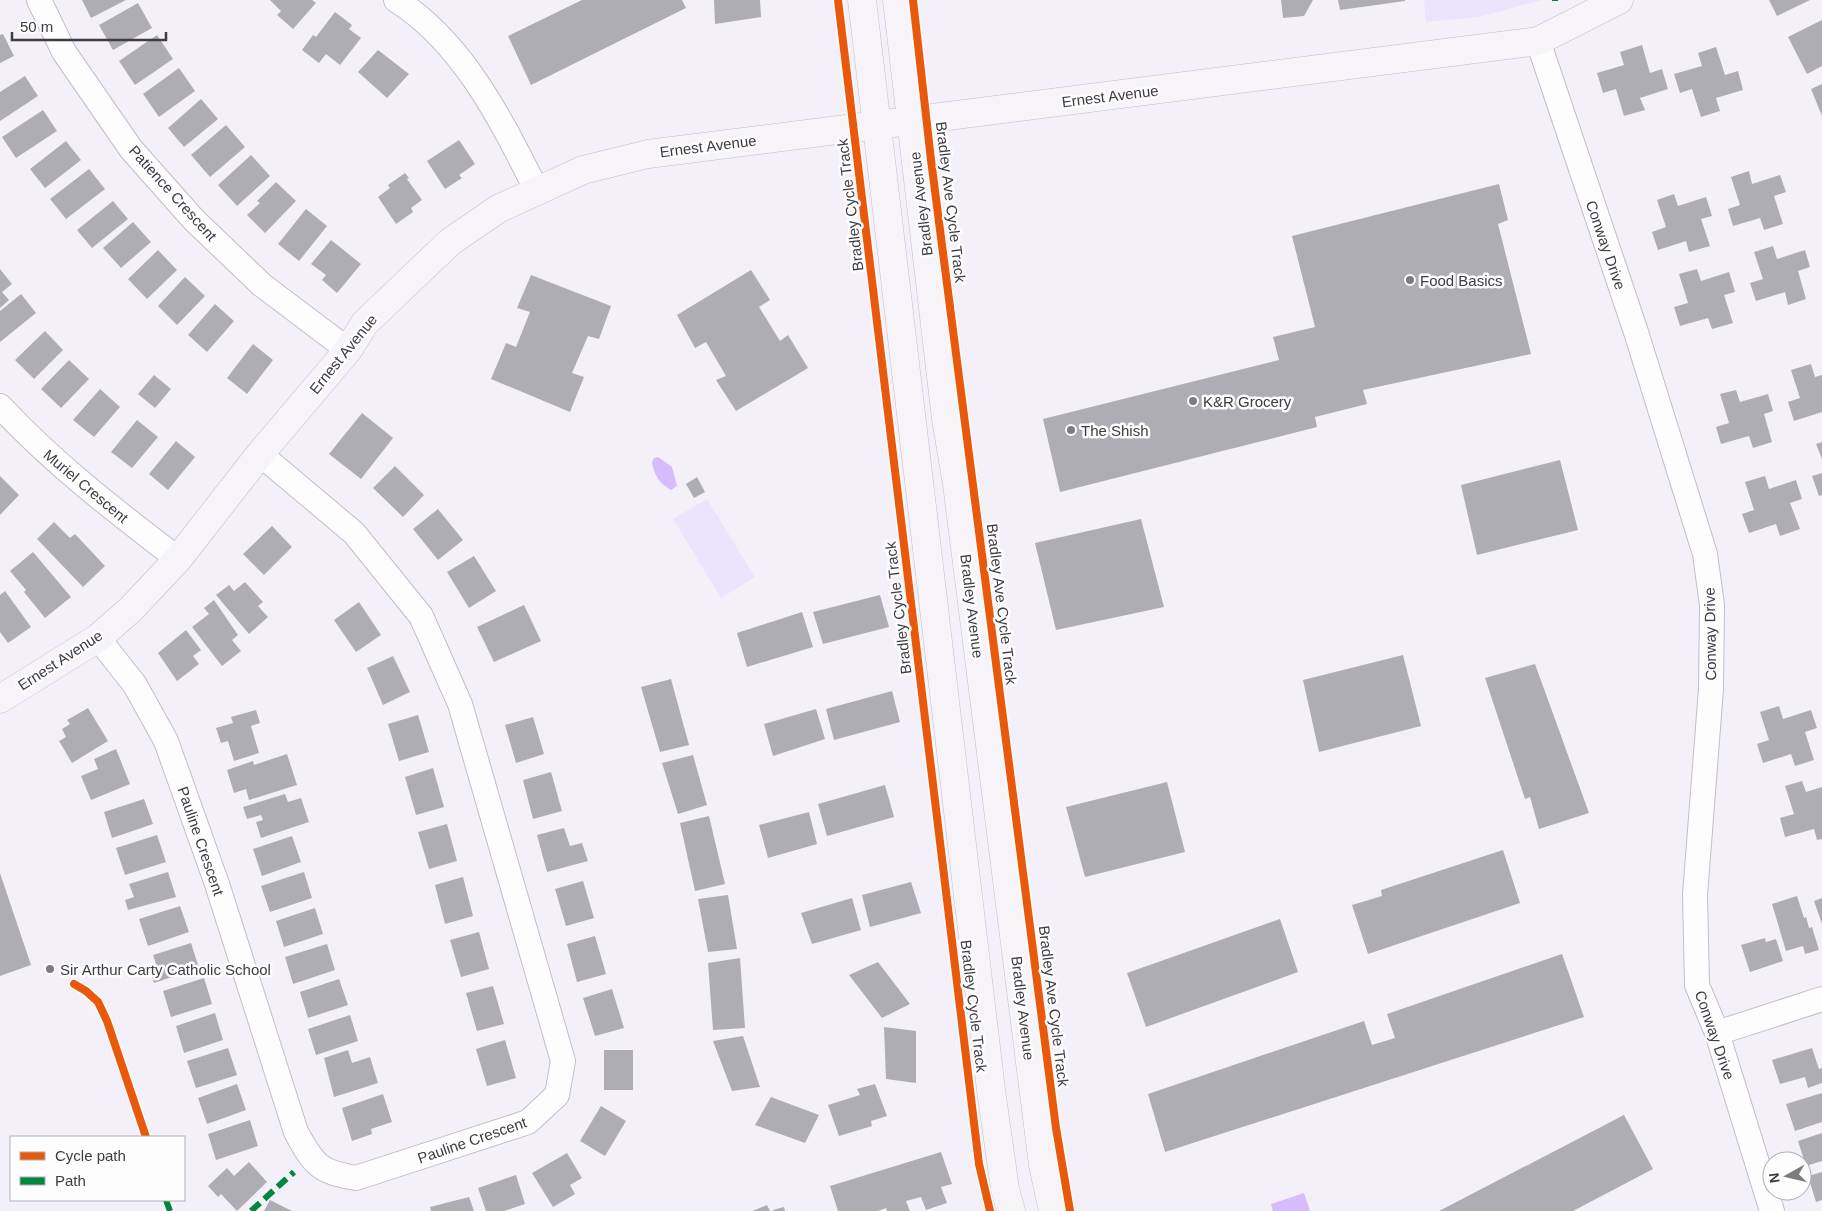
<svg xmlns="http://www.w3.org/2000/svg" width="1822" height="1211" font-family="Arial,sans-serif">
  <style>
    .green { fill: #ece3fc }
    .water { fill: #d6bcfb }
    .building { fill: #afadb4 }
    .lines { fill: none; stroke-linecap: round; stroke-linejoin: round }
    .street-casing { stroke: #c1bec6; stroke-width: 26 }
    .secondary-casing { stroke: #c1bec6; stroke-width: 29 }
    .street { stroke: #fdfdfe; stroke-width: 24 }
    .secondary { stroke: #f7f4f9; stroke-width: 28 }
    .quiet { stroke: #00873e; stroke-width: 6; stroke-dasharray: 12 6; stroke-linecap: butt }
    .cycleway-casing { stroke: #fdfdfd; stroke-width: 11 }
    .cycleway { stroke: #e8590c; stroke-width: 8 }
    .poi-dot { fill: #7e7a82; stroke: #fdfdfd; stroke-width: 2 }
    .labels { text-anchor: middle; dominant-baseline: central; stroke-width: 5; stroke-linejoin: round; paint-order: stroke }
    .street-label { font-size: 15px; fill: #3e3b42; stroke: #fdfdfd }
    .poi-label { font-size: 15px; fill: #3e3b42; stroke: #fdfdfd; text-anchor: start }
  </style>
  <rect width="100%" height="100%" fill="#f4f0fa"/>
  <path class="green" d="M1424,0H1542L1479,17L1426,22Z
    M707,499L755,577L721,598L673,519Z"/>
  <path class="water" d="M658,457L672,467L677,486L671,490C660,484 654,475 652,462L654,458Z
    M1304,1193L1310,1211H1273L1271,1204Z"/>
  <path class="building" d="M82,0H126L91,18Z
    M270,0H312L316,3L293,29L277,15L281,11Z
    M582,0H682L686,8L531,85L508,36Z
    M714,0H760L761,17L715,24Z
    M1281,0H1313L1304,16L1283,18Z
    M1338,0H1405V1L1340,10Z
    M1769,0H1810L1777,16Z
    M138,3L152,28L113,50L99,25Z
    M335,12L352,25L349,29L361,38L340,65L326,54L319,63L302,50L313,35L316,37Z
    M1822,20V66L1807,74L1788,37Z
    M3,34L14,56L0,63V35Z
    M157,35L173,59L135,85L119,61Z
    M1642,45L1650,73L1662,69L1668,89L1640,98L1645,110L1624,116L1616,89L1603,93L1597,73L1624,65L1620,52Z
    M1716,47L1725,75L1738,71L1743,90L1716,98L1720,111L1701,117L1692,89L1680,93L1674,74L1702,66L1698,53Z
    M378,50L409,74L387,98L358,72Z
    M179,68L195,91L159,117L143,94Z
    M25,76L38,96L0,121V92Z
    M1822,84V116L1811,89Z
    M201,99L218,119L184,147L168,128Z
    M43,110L57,131L16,158L2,137Z
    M226,125L245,147L210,177L191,155Z
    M459,140L475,164L459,175L462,178L445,189L427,161Z
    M66,141L81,160L45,188L30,169Z
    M251,155L270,176L237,206L218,185Z
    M89,169L105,189L66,219L50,199Z
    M1749,171L1752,184L1780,175L1786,192L1774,196L1783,224L1764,230L1760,218L1733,226L1728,209L1740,205L1731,177Z
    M405,173L409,178L407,179L422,200L411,208L413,212L396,224L378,197L390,188L388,185Z
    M276,182L296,201L265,233L247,215L260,203L257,201Z
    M1499,184L1508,220L1498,224L1531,354L1363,390L1367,404L1315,417L1317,427L1060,492L1043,419L1279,360L1273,337L1315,327L1292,236Z
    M1674,194L1678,206L1706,197L1712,216L1701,219L1710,246L1689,252L1686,241L1658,250L1652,232L1666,227L1657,200Z
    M113,201L128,219L92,248L77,230Z
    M306,209L327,226L299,261L278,244Z
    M133,222L151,242L121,268L103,248Z
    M331,240L361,264L337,293L322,280L326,275L311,264Z
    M1773,246L1777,259L1805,250L1810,267L1798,271L1806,299L1788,305L1785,292L1756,301L1750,283L1763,279L1754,252Z
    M158,250L177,270L147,299L128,279Z
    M0,269L12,284L2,292L9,300L0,308Z
    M1697,269L1701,281L1729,272L1735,292L1724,295L1733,323L1712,329L1708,318L1680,326L1674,307L1688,303L1679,274Z
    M751,270L770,300L759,307L780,341L788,335L808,368L736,411L716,380L726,376L706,342L695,348L677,315Z
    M531,275L611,306L599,339L588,336L572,373L584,377L570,412L491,379L506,343L516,347L530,312L517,308Z
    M185,277L205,296L177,325L158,306Z
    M21,294L36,313L0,342V311Z
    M215,304L234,321L207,352L188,335Z
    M45,331L63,350L34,379L15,360Z
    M253,344L273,360L247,394L227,378Z
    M69,360L89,379L61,408L41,389Z
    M1811,364L1815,377L1822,375V412L1794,421L1788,402L1800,398L1791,370Z
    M154,375L171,389L155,408L138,394Z
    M100,389L120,407L94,437L73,420Z
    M1736,390L1740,402L1768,394L1773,411L1764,414L1772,442L1753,448L1749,436L1721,444L1716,427L1729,423L1720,394Z
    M362,413L393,438L361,479L329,454Z
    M137,420L158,437L132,468L111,452Z
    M176,441L195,457L168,490L149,474Z
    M1822,442V459L1816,444Z
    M1560,460L1578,530L1477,555L1461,485Z
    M395,466L424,495L403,517L373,488Z
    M1822,473V495L1819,496L1812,476Z
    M0,476L19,495L0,515Z
    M1765,476L1769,489L1796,480L1802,499L1790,503L1800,529L1780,536L1776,524L1749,533L1742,514L1754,510L1745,482Z
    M697,477L705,492L694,498L686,484Z
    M438,509L463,540L438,560L413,529Z
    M1141,519L1164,607L1056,630L1035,543Z
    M54,522L70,538L75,534L105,566L83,587L37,539Z
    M272,526L292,547L264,575L243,554Z
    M33,552L71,597L45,618L24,592L26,590L10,571Z
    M474,556L496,591L469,608L447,572Z
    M245,582L263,602L258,606L268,617L249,634L216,595L229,585L234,591Z
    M5,591L31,627L8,643L0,632V595Z
    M880,595L889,627L823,644L813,612Z
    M214,600L238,635L232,640L241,651L222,666L192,627L209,614L204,608Z
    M359,602L381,635L356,652L334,620Z
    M524,605L541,641L494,662L477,627Z
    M802,612L813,647L747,667L737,633Z
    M186,630L201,650L193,656L199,664L177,681L158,653Z
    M1403,655L1421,726L1319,752L1303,680Z
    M393,656L410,692L383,705L367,668Z
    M1535,664L1589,813L1539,829L1530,797L1525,799L1485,678Z
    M671,679L689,745L660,752L641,687Z
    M892,691L900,722L834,740L826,709Z
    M1779,706L1783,719L1811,710L1817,728L1805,732L1814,760L1795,766L1791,754L1763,763L1757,744L1769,740L1760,712Z
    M88,708L108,741L72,763L59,741L66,737L62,729L70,724L67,720Z
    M816,709L825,739L773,756L764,724Z
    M256,710L260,723L251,726L259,753L234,761L228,741L221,743L216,728L233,723L231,717Z
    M418,715L429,752L399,761L388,724Z
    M533,717L544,754L516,763L505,725Z
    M116,749L130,784L91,800L81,776L98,769L94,759Z
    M287,754L297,785L249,800L246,789L234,793L227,770L253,761L254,765Z
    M693,755L707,805L678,814L662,763Z
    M433,768L444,807L416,815L405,777Z
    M551,772L562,811L533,819L523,780Z
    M1802,781L1806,792L1822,787V839L1817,840L1814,829L1785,837L1780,818L1794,814L1785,786Z
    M1167,782L1185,852L1085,877L1066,807Z
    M885,785L894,817L827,836L818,804Z
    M285,794L288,802L301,798L309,822L261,838L256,822L263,820L261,815L247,819L243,807Z
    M144,799L153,824L112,838L104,812Z
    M809,812L817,844L768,858L759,825Z
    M709,816L725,884L695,891L680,823Z
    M447,824L457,861L429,869L418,832Z
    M564,828L570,846L582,843L588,861L547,872L537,835Z
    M157,835L166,862L125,875L116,848Z
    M292,836L301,862L262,876L253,849Z
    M1503,850L1520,903L1368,954L1352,905L1382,896L1381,890Z
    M168,872L176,897L128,910L125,900L134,897L129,884Z
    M304,872L312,898L270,912L261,886Z
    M0,873L31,965L0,976Z
    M463,877L473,916L445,924L435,885Z
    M583,881L594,918L566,926L555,889Z
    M911,882L921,913L870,927L862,895Z
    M728,895L737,949L708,952L698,899Z
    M1797,896L1804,918L1806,917L1809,928L1812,927L1819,950L1805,954L1803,946L1786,951L1772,904Z
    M852,898L861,930L812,944L801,913Z
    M1822,898V924L1814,901Z
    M180,906L189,932L148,946L139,919Z
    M315,908L323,934L284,947L276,921Z
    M1280,919L1298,972L1146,1027L1127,973Z
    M479,932L489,969L461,977L450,940Z
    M595,936L606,974L577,982L567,944Z
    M1765,938L1766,942L1776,939L1783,961L1750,972L1741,945Z
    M191,943L199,968L154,983L152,976L159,973L153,955Z
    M327,944L335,970L293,984L285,957Z
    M1562,954L1584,1017L1165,1152L1148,1094L1364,1021L1372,1045L1395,1038L1387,1014Z
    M740,958L745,1028L713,1030L708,963Z
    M878,962L910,1004L882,1018L849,975Z
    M204,978L212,1004L171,1017L163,991Z
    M339,979L348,1005L308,1018L300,992Z
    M493,986L504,1024L477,1031L466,993Z
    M612,989L624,1028L595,1036L583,998Z
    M215,1013L223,1040L184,1053L176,1026Z
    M350,1015L358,1041L316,1055L308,1029Z
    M884,1027L916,1031V1083L886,1079Z
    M743,1036L760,1087L732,1091L713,1041Z
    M505,1040L516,1078L487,1086L476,1049Z
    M228,1048L237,1075L196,1088L187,1061Z
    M1812,1048L1819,1069L1822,1068V1083L1808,1088L1805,1077L1780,1084L1772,1060Z
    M348,1050L352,1063L370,1057L378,1083L334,1097L324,1058Z
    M604,1050H633V1090H604Z
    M237,1084L246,1110L207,1124L198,1098Z
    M875,1084L887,1116L871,1121L872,1126L839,1136L828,1105L860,1095L857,1089Z
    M1822,1093V1122L1795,1131L1786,1104Z
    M383,1094L392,1122L371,1129L372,1134L352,1141L342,1108Z
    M771,1097L819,1115L805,1143L755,1125Z
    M601,1106L626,1121L605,1156L580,1141Z
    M1624,1115L1653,1169L1573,1211H1439Z
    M250,1120L258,1146L216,1160L208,1134Z
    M1822,1133V1161L1806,1166L1798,1141Z
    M941,1152L952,1184L941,1187L947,1203L926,1210L921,1197L906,1201L910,1211H887L886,1208L878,1211H838L830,1186Z
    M567,1153L582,1178L570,1185L575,1194L553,1207L532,1173Z
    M249,1162L267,1182L237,1211L221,1194L218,1197L208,1186L227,1168L234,1176Z
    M1822,1172V1200L1816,1202L1808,1176Z
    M516,1175L525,1204L504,1211H486L478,1188Z
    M469,1197L474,1211H431L430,1207Z
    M270,1200L292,1211H264Z
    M767,1205L770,1211H752Z
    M784,1207L785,1211H773V1210Z"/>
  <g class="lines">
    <g class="street-casing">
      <path id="street" d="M39,0L64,52L131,149L194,220L262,285L348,350
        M396,0C464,43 502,122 537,191
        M1538,41L1636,332L1705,554L1712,605L1711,689L1695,895L1697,985L1717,1033L1772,1211
        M0,406C54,464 115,511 178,559
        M98,638L135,685L166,741L217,884L296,1132C314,1165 319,1172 356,1178L528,1122L557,1095L563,1061L460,704L421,616L354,533L260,454
        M1717,1033L1822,999"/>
    </g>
    <g class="secondary-casing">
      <path id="secondary" d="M862,0L991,1090L1005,1189L1011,1211
        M897,0L946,419L957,484L1043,1165L1053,1211
        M0,699L98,638L131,609L178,559L260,454L348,350L365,323L450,242L498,209L583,170L648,154L1538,41L1619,0"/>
    </g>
    <use href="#street" class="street"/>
    <use href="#secondary" class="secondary"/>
    <path class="quiet" d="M1555,0V1
      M166,1200L170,1211
      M251,1211L294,1172"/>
    <g class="cycleway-casing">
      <path id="cycleway" d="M838,0L979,1164L990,1211
        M913,0L931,160L1056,1128L1070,1211
        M74,984L86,991L98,1002L107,1021L146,1137"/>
    </g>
    <use href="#cycleway" class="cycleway"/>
  </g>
  <g class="poi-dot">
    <circle cx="1410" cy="280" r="5"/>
    <circle cx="1193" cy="401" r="5"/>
    <circle cx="1071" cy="430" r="5"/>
    <circle cx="50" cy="969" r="5"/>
  </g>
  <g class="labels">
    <g class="street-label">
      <text transform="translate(1110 96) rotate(-7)">Ernest Avenue</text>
      <text transform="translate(708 146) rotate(-7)">Ernest Avenue</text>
      <text transform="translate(173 193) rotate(48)">Patience Crescent</text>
      <text transform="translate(951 202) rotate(83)">Bradley Ave Cycle Track</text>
      <text transform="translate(921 204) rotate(-97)">Bradley Avenue</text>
      <text transform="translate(850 205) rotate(-97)">Bradley Cycle Track</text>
      <text transform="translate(1606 245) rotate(71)">Conway Drive</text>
      <text transform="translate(343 354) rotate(-51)">Ernest Avenue</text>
      <text transform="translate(86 486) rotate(40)">Muriel Crescent</text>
      <text transform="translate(1002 604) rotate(83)">Bradley Ave Cycle Track</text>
      <text transform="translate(972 606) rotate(83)">Bradley Avenue</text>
      <text transform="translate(898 608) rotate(-97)">Bradley Cycle Track</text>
      <text transform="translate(1710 634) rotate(-91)">Conway Drive</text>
      <text transform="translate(60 660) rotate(-33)">Ernest Avenue</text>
      <text transform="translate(201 841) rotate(71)">Pauline Crescent</text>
      <text transform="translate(974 1006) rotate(83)">Bradley Cycle Track</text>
      <text transform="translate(1054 1006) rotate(83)">Bradley Ave Cycle Track</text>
      <text transform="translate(1023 1008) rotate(83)">Bradley Avenue</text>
      <text transform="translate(1715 1035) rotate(71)">Conway Drive</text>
      <text transform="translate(472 1140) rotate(-19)">Pauline Crescent</text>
    </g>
    <g class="poi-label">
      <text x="1420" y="280">Food Basics</text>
      <text x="1203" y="401">K&amp;R Grocery</text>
      <text x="1081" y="430">The Shish</text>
      <text x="60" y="969">Sir Arthur Carty Catholic School</text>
    </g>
  </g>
  <rect x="10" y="1136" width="175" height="65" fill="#fdfdfd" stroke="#b1afb2"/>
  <rect x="20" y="1152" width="25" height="8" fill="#e8590c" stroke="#b1afb2"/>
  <text x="55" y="1161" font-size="15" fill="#3e3b42">Cycle path</text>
  <rect x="20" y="1177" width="25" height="8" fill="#00873e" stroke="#b1afb2"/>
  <text x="55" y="1186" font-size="15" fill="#3e3b42">Path</text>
  <g transform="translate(1787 1176) rotate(262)"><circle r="24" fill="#fdfdfd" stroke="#b1afb2"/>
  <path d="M0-4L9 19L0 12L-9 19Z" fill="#7e7a82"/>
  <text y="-8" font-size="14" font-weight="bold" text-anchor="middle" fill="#3e3b42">N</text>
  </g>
  <path d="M12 32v8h154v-8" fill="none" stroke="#3e3b42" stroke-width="2.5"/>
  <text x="20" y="32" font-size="15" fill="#3e3b42" stroke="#fdfdfd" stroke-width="4" paint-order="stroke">50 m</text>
</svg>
